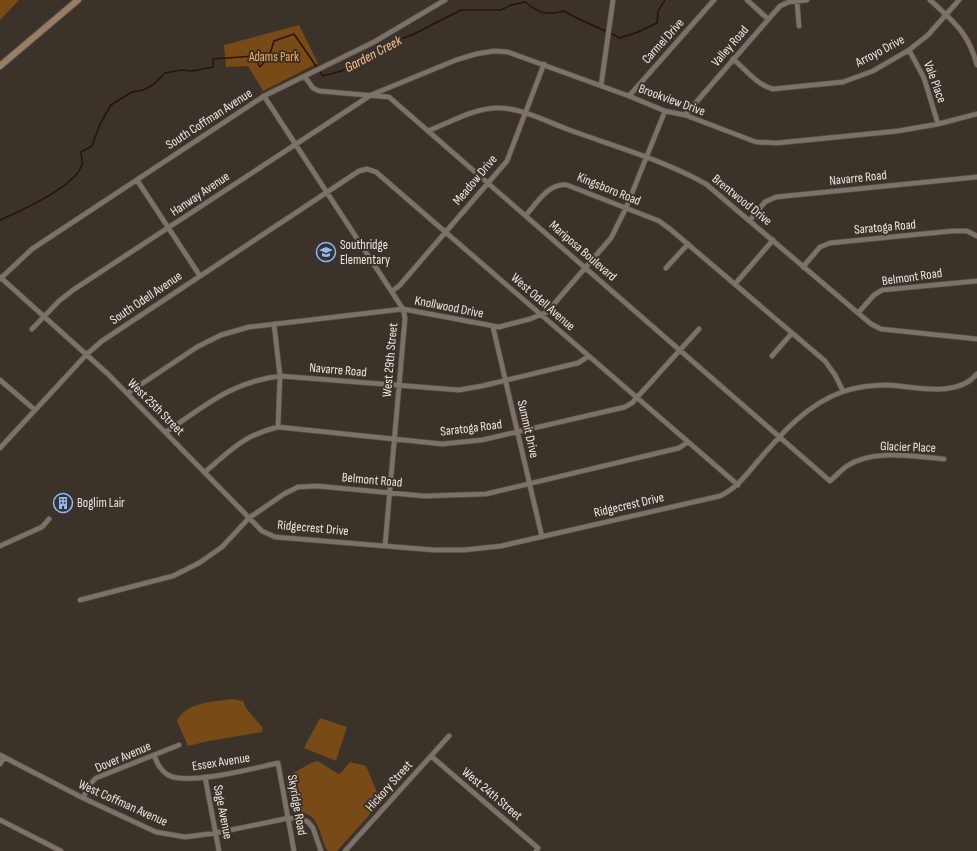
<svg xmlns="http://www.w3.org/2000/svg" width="977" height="851" font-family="'Sofia Sans Condensed',sans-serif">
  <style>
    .green { fill: #784a15 }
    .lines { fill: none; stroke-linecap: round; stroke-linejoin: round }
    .stream { stroke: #271402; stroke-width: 1.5 }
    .street-casing { stroke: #574f48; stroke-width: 6 }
    .secondary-casing { stroke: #574f48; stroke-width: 8 }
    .street { stroke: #7c7269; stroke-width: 4.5 }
    .secondary { stroke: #977e64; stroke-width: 6 }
    .labels { text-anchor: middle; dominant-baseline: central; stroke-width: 4; stroke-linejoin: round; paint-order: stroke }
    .street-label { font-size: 13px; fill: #ede7e2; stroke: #3b322a }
    .park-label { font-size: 13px; fill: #fdab52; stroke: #3b322a }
    .poi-label { font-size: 13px; fill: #ede7e2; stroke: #3b322a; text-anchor: start }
    .water-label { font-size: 14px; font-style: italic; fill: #f7c595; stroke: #3b322a }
  </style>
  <rect width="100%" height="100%" fill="#3b322a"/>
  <path class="green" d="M0,0H19L0,20Z
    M299,25L318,63L263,91L248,66L226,67L224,45Z
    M232,699L243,701L246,708L263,728L262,732L209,741L188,746L177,721C186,702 213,702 232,699Z
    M320,718L347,727L336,761L304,748Z
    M318,761L338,774L341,773L350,762L366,766L381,802L337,851H328C320,840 321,819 306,814C302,812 297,813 293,812L292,810L286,777L311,763Z"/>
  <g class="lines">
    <path class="stream" d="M0,220C20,211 75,187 82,165C83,162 81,156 81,152L92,146L100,124L111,105L132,92L143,90L153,85L165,73L181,70L192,71L213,67V59L254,56L260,67L269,57L274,41L294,34L323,76L341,71L375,56L391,42L412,35L461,10H501L511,5L525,2C539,13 546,16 564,11C582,22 601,28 620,38L638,32L657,23L658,11L665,0"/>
    <g class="street-casing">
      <path id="street" d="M747,0L768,19
        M930,0C954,22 968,32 977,65
        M797,1L799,26
        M909,50L924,78L938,124
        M733,59C745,69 757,85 773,89L843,82L873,71L909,50L928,35L959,0
        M305,77L313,88L319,91L389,97L830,481C836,476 841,470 847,466C874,448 914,457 944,459
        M601,86L613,0
        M264,96L403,309L405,318L385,546
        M629,96L714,0
        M685,115L780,6L789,2L807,0
        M428,131C451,122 476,107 500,108C520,108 548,122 567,129C612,146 664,160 706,184L871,324L881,329L977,339
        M137,180L200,276
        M526,215C537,203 548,183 567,185L659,221L670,229L825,361L835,375L843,391
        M750,220L765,202L776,197L977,177
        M803,267L820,247L830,243L952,231H967L977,236
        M666,268L688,244
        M0,277L108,374L262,531L275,537L434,550H464L501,546L720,496C737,488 746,475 758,461C782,433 806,405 842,392C856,387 872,385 887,385C915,386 956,399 977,374
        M0,279L32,249L264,96L374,42L445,0
        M735,284L773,240
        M392,291L399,286L507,161L544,64
        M858,313L874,295L882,290L977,281
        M274,324L280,376L278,427
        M493,327L542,537
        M32,329L59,301L73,290L371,95L456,60L476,54L494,51L508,52L629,96L665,111L685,115L756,142L777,143L898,131L938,124L977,114
        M772,356L792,333
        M0,380L35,410
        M128,393L197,347L221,335L249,327L403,309L499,327L530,319L547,312L611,238L626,208L665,111
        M166,432C205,406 231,382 280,376L459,390L482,386L578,363L589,356
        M0,448L87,354L102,341L359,171L367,169L376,172L738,485
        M205,472C231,450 244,435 278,427L442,444L482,440L625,407L632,403L699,329
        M0,546L42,527L49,519
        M80,600L173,576L199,563L222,547L249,518L284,494L298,487L317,486L424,496L486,494L679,448L688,442
        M0,755L83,798L156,832L185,837L216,833L289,818L302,819L308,822L313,828L321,851
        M154,755C157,763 160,770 168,775C188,786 254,768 278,763L294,851
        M431,756L538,848L536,851
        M0,764L4,757
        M205,777L219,851
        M83,798L90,784L96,778L179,745
        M0,820L61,851
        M345,851L449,736"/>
    </g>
    <g class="secondary-casing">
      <path id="secondary" d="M0,66L78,0"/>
    </g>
    <use href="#street" class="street"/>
    <use href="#secondary" class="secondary"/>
  </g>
  <defs>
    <g id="school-ring" transform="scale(1)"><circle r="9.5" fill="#3b322a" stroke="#8bb9fc" stroke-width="1.5"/><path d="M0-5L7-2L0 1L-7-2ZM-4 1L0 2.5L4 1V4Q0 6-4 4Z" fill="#8bb9fc"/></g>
    <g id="building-ring" transform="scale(1)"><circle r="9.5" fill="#3b322a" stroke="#8bb9fc" stroke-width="1.5"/><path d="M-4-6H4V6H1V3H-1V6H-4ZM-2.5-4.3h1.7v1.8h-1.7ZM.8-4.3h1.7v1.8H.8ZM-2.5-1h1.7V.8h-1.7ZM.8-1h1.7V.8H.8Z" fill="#8bb9fc"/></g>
  </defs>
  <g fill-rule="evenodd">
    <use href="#school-ring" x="326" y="252"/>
    <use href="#building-ring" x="63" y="503"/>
  </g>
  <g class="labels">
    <g class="street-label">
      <text transform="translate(663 41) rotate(-48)">Carmel Drive</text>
      <text transform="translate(730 46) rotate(-49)">Valley Road</text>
      <text transform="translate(880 51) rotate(-28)">Arroyo Drive</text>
      <text transform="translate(935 82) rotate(70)">Vale Place</text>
      <text transform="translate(672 100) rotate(20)">Brookview Drive</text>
      <text transform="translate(209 119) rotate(-33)">South Coffman Avenue</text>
      <text transform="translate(858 178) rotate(-6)">Navarre Road</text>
      <text transform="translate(475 180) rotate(-50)">Meadow Drive</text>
      <text transform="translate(609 189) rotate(22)">Kingsboro Road</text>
      <text transform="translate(200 194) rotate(-34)">Hanway Avenue</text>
      <text transform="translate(742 200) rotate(39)">Brentwood Drive</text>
      <text transform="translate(885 227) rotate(-5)">Saratoga Road</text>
      <text transform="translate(583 251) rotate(41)">Mariposa Boulevard</text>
      <text transform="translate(912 277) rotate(-8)">Belmont Road</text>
      <text transform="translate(146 298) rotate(-34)">South Odell Avenue</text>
      <text transform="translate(543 302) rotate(41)">West Odell Avenue</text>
      <text transform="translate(449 307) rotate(11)">Knollwood Drive</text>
      <text transform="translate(390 360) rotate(-85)">West 29th Street</text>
      <text transform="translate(338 370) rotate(5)">Navarre Road</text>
      <text transform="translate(156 407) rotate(45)">West 25th Street</text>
      <text transform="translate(471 428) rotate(-7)">Saratoga Road</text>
      <text transform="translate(528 429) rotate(77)">Summit Drive</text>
      <text transform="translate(908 447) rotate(2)">Glacier Place</text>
      <text transform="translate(372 480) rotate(5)">Belmont Road</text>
      <text transform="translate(629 505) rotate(-13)">Ridgecrest Drive</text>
      <text transform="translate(313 528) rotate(5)">Ridgecrest Drive</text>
      <text transform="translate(123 757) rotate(-23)">Dover Avenue</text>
      <text transform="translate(221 762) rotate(-9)">Essex Avenue</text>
      <text transform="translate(389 786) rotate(-48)">Hickory Street</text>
      <text transform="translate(492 794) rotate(40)">West 24th Street</text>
      <text transform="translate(123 803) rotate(24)">West Coffman Avenue</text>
      <text transform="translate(297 805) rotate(80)">Skyridge Road</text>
      <text transform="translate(223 812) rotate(79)">Sage Avenue</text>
    </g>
    <g class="park-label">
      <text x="274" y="57">Adams Park</text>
    </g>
    <g class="poi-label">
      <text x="340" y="245">Southridge<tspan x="340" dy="15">Elementary</tspan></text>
      <text x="77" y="503">Boglim Lair</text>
    </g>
    <g class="water-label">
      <text transform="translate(373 54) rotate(-28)">Garden Creek</text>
    </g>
  </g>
</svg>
